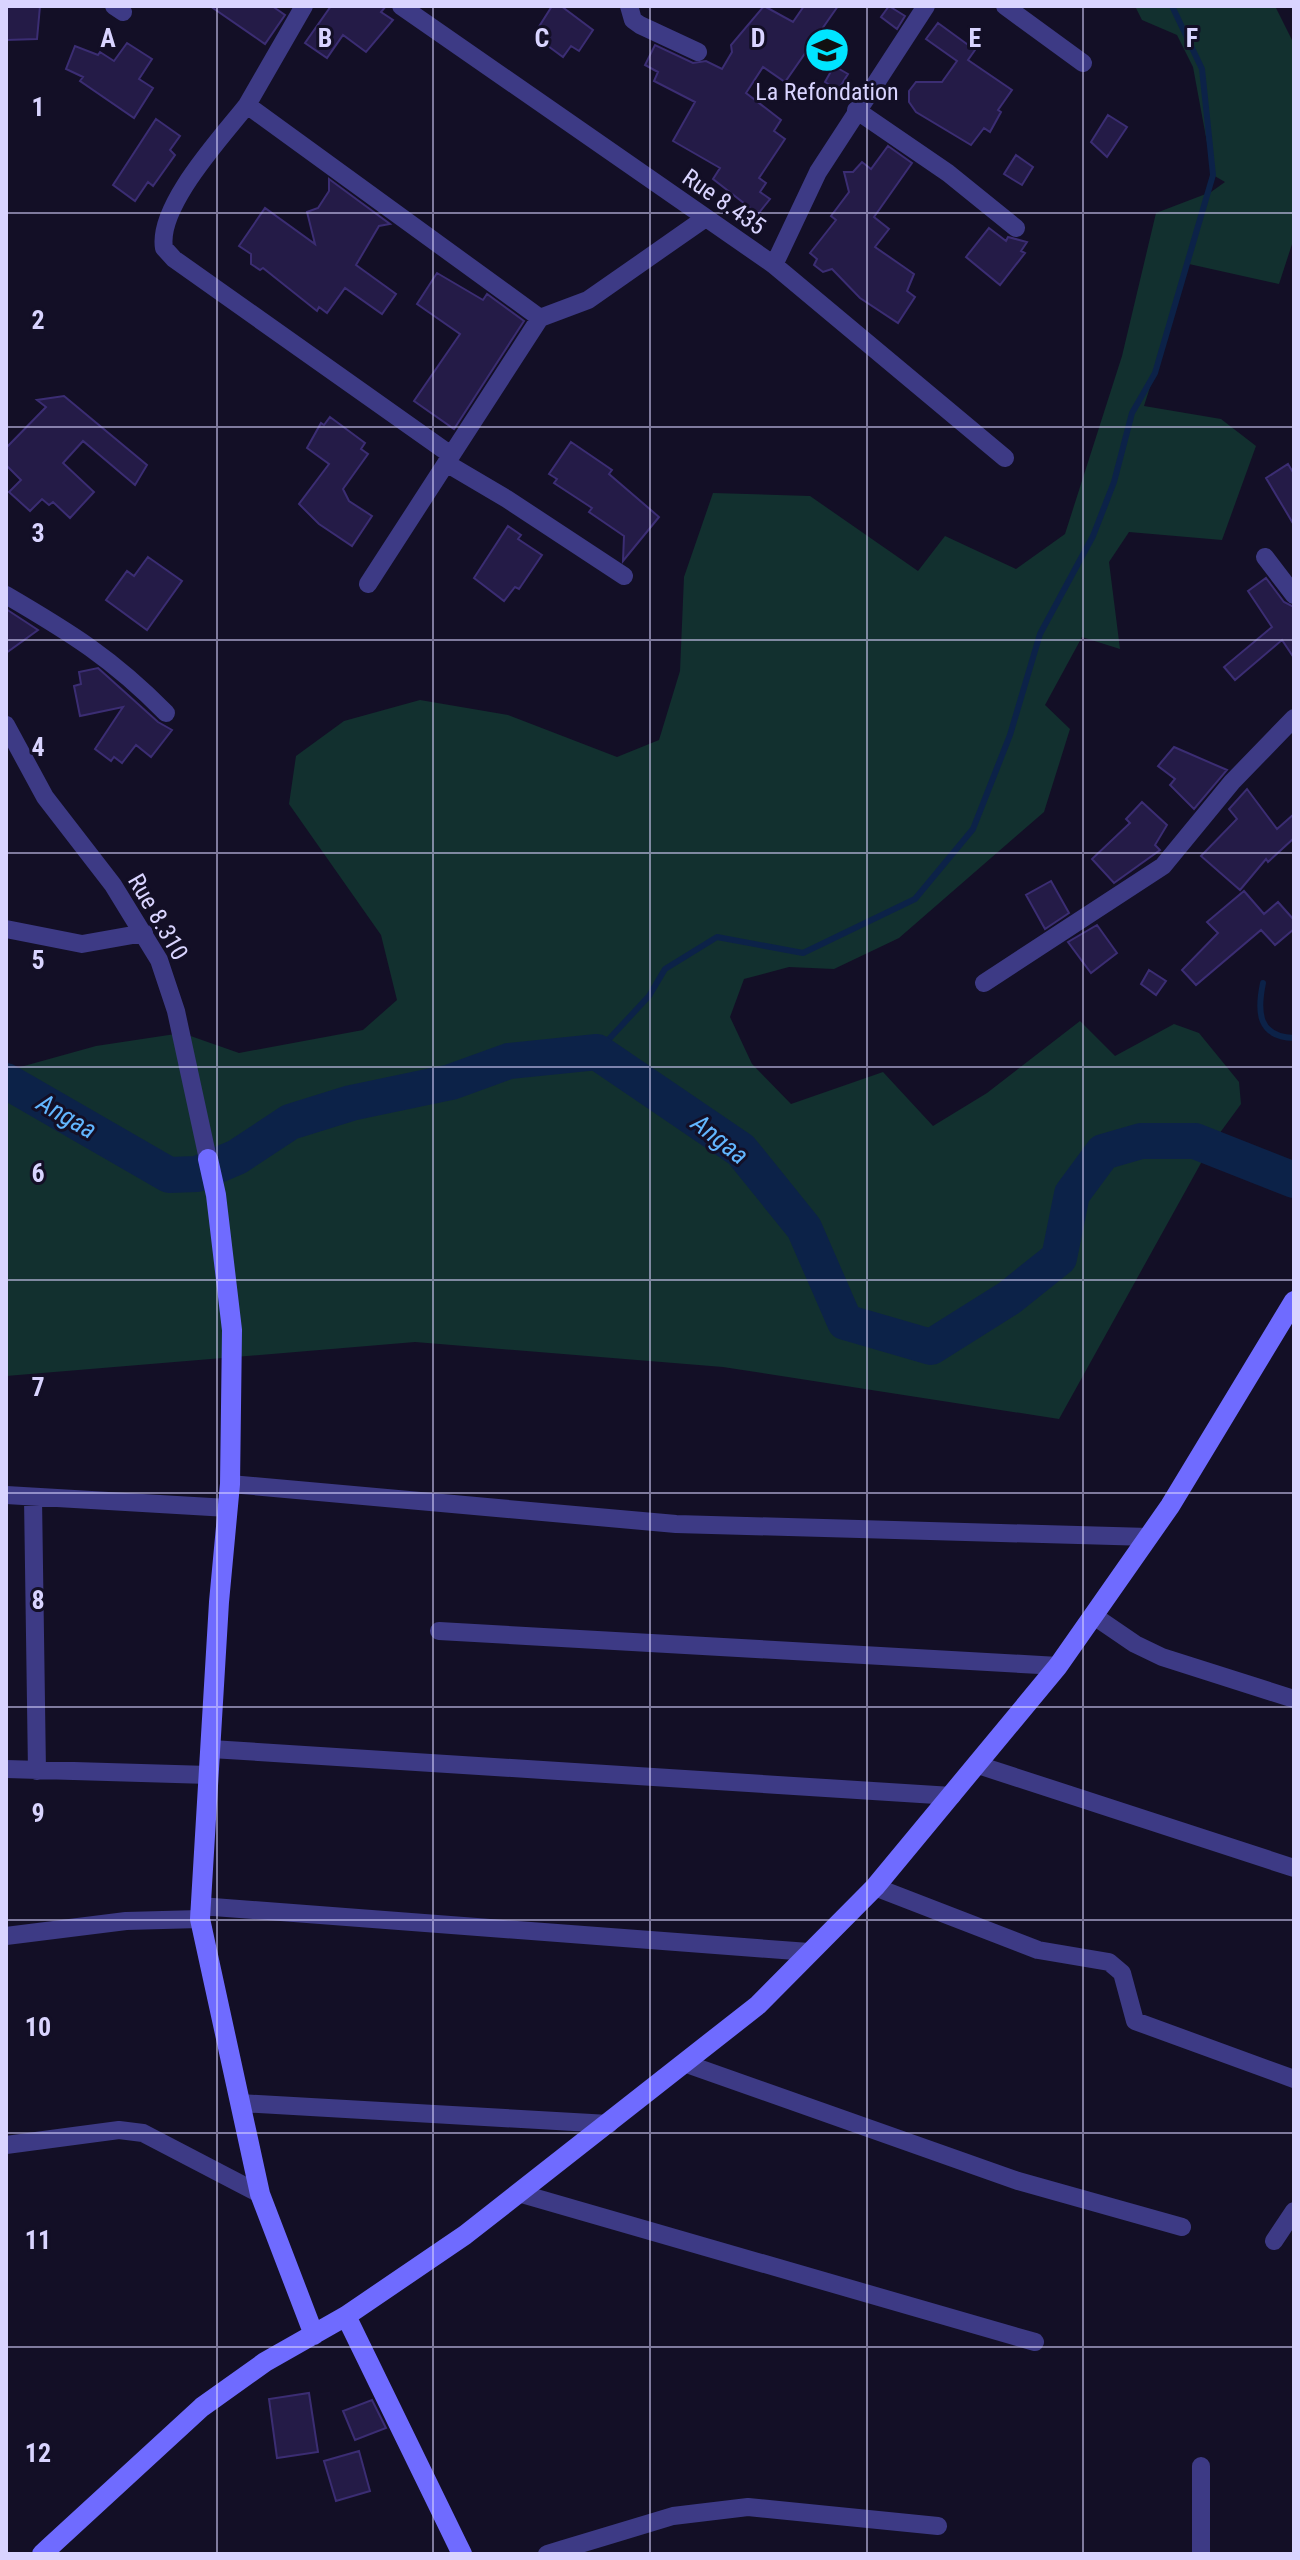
<svg xmlns="http://www.w3.org/2000/svg" width="1300" height="2560" font-family="'Roboto Condensed',sans-serif">
  <style>
    .green { fill: #12302f }
    .lines { fill: none; stroke-linecap: round; stroke-linejoin: round }
    .stream { stroke: #0c2248; stroke-width: 6 }
    .river { stroke: #0c2248; stroke-width: 36 }
    .building { fill: #241b47; stroke: #3b2d73; stroke-width: 2 }
    .street { stroke: #3d3a85; stroke-width: 18 }
    .secondary { stroke: #6f6bff; stroke-width: 20 }
    .grid { fill: none; stroke: #d9d4ff; stroke-width: 2; stroke-opacity: 0.55 }
    .labels { text-anchor: middle; dominant-baseline: central; stroke-width: 6; stroke-linejoin: round; paint-order: stroke }
    .poi-label { font-size: 24px; fill: #d9d4ff; stroke: #130f26 }
    .street-label { font-size: 24px; fill: #d9d4ff; stroke: #130f26 }
    .water-label { font-size: 26px; font-style: italic; fill: #62b6ff; stroke: #130f26 }
    .grid-label { font-size: 26px; text-anchor: middle; font-weight: bold; fill: #d9d4ff; stroke: #130f26; stroke-width: 6; stroke-linejoin: round; paint-order: stroke }
  </style>
  <rect width="100%" height="100%" fill="#130f26"/>
  <path class="green" d="M1135,6H1275L1294,44V238L1279,284L1189,264L1144,406L1221,419L1256,446L1222,540L1129,532L1109,562L1120,649L1082,637L1045,705L1070,729L1044,812L899,938L834,969L789,967L744,979L730,1017L752,1064L791,1104L883,1072L933,1126L987,1093L1080,1021L1115,1056L1174,1024L1199,1033L1239,1082L1241,1104L1211,1145L1059,1419L723,1367L415,1342L6,1376V1071L96,1046L182,1033L239,1053L363,1030L397,1000L381,935L289,804L296,756L344,721L420,700L508,715L617,757L659,740L680,671L684,577L713,493L810,496L918,571L945,536L1016,569L1065,534L1122,356L1156,213L1211,192L1225,182L1213,175L1193,67L1177,35L1142,20Z"/>
  <g class="lines">
    <path class="stream" d="M1263,983C1257,1012 1258,1037 1294,1038
      M597,1052L649,996L665,969L717,937L803,953L915,899L973,829L1010,735L1040,634L1093,536L1114,482L1132,413L1155,373L1213,175L1202,69L1172,6"/>
    <path class="river" d="M6,1081L169,1175L197,1174L237,1157L290,1122L351,1103L451,1082L509,1061L597,1052L741,1150L804,1228L845,1322L931,1347L1009,1298L1059,1258L1072,1194L1103,1152L1141,1141H1195L1294,1180"/>
  </g>
  <path class="building" d="M6,6H40L37,39L6,40Z
    M210,6H272L285,15L265,44Z
    M331,6H386L381,12L393,20L366,52L343,35L327,58L305,43Z
    M552,6H561L593,30L579,51L571,46L563,57L548,46L542,48L540,36L535,33Z
    M764,6L793,22L804,6H838L785,82L763,67L746,93L781,120L774,131L785,139L759,178L766,183L760,192L770,199L758,214L713,179L720,168L673,141L695,102L654,81L658,72L645,65L655,45L693,63L706,61L722,69L732,52L731,45Z
    M889,6L905,16L897,29L881,17Z
    M938,23L975,50L968,60L1012,90L998,110L1001,112L990,132L984,128L971,145L916,112L909,102V91L916,82H942L957,61L926,39Z
    M127,43L152,59L139,79L153,88L134,118L80,81L83,77L66,69L75,46L98,55L100,52L114,61Z
    M834,66L848,74L838,90L825,82Z
    M1108,115L1127,127L1107,157L1091,142Z
    M156,119L180,136L170,150L175,155L153,186L148,182L135,201L113,185Z
    M888,146L912,163L874,217L889,229L875,247L914,274L907,291L915,297L898,323L860,298L832,269L823,272L814,265L817,259L810,253L836,220L831,216L849,192L844,172H853L862,162L871,169Z
    M1016,155L1033,167L1022,185L1004,174Z
    M329,179L390,224L379,226L356,265L396,294L382,314L345,288L327,313L319,307L317,311L263,268L260,270L251,264V254L239,246L265,208L315,244L307,212L318,208L329,191Z
    M989,228L1006,241L1008,237L1027,242L1021,251L1025,253L1000,285L966,257Z
    M437,273L483,300L487,294L524,321L454,429L414,401L460,334L417,304Z
    M64,396L147,465L135,485L83,441L63,463L94,492L70,518L53,502L49,505L42,499L30,511L9,492L21,480L6,465V448L46,407L37,400Z
    M330,417L365,443L361,449L368,454L343,489L349,501L372,516L352,546L319,524L299,504L329,464L307,448L321,423L324,425Z
    M571,442L612,470L609,474L659,517L623,561L624,536L589,512L592,508L554,483L557,479L549,474Z
    M1288,464L1294,474V525L1266,478Z
    M508,526L521,535L518,539L542,555L519,589L515,587L504,601L474,578Z
    M148,557L182,581L147,630L106,600L127,571L134,576Z
    M1266,578L1284,602L1294,607V658L1282,640L1235,680L1224,667L1272,627L1248,591Z
    M6,609L38,630L6,653Z
    M98,668L158,722L172,730L151,757L136,745L122,763L114,757L111,761L95,749L123,707L80,716L74,686L81,684L79,672Z
    M1174,747L1227,770L1194,809L1170,785L1175,779L1158,766Z
    M1247,789L1277,829L1294,814V838L1268,862L1266,859L1240,890L1201,856L1237,819L1229,809Z
    M1142,802L1167,825L1155,845L1160,850L1114,883L1092,859L1130,823L1126,819Z
    M1051,881L1069,913L1045,929L1026,895Z
    M1244,891L1264,914L1278,902L1294,920V929L1275,945L1261,930L1196,985L1182,970L1218,933L1207,922Z
    M1097,925L1117,953L1091,973L1068,942Z
    M1149,970L1166,981L1156,995L1141,984Z
    M309,2393L318,2452L277,2458L269,2399Z
    M372,2400L386,2428L355,2440L343,2411Z
    M359,2451L370,2491L336,2501L324,2461Z"/>
  <g class="lines">
    <path class="street" d="M114,6L123,12
      M304,6L247,105L540,318L588,300L704,219
      M401,6L774,265L818,172L926,6
      M629,6L633,20L640,25L698,52
      M1005,6L1083,63
      M247,105C222,137 157,206 164,248L174,259L451,455
      M856,110L948,173L1016,228
      M774,265L1005,458
      M446,463L507,499L624,576
      M1265,557L1294,595
      M368,584L540,318
      M6,595C71,633 113,659 166,713
      M6,725L45,797L113,885L159,960L176,1011L208,1159
      M6,929L82,944L144,933
      M984,983L1163,866L1232,782L1294,718
      M230,1484L676,1524L1149,1537
      M6,1495L228,1508
      M33,1498L37,1771
      M1094,1616L1135,1644L1162,1657L1294,1699
      M439,1631L1058,1666
      M211,1749L952,1796
      M978,1765L1294,1868
      M6,1769L209,1775
      M875,1887L1038,1950L1109,1962L1122,1973L1135,2021L1294,2079
      M200,1906L809,1952
      M6,1936L126,1921L200,1919
      M684,2063L1018,2181L1182,2227
      M240,2103L609,2124
      M6,2145L119,2130L143,2133L260,2194
      M522,2194L1035,2342
      M1274,2241L1294,2211
      M1201,2466V2554
      M547,2554L673,2516L748,2507L938,2526"/>
    <path class="secondary" d="M208,1159L216,1195L232,1330L230,1484L219,1602L200,1919L260,2194L314,2335
      M346,2316L462,2554
      M42,2554L202,2407L265,2362L346,2316L465,2235L758,2005L875,1887L1058,1666L1170,1506L1294,1301"/>
  </g>
  <path class="grid" d="M217,6V2554M433,6V2554M650,6V2554M867,6V2554M1083,6V2554M6,213H1294M6,427H1294M6,640H1294M6,853H1294M6,1067H1294M6,1280H1294M6,1493H1294M6,1707H1294M6,1920H1294M6,2133H1294M6,2347H1294"/>
  <defs>
    <g id="school-disc" transform="scale(2.3)"><circle r="9.5" fill="#00e5ff" stroke="#130f26"/><path d="M0-5L7-2L0 1L-7-2ZM-4 1L0 2.5L4 1V4Q0 6-4 4Z" fill="#111"/></g>
  </defs>
  <g fill-rule="evenodd">
    <use href="#school-disc" x="827" y="50"/>
  </g>
  <g class="labels">
    <g class="poi-label">
      <text x="827" y="92">La Refondation</text>
    </g>
    <g class="street-label">
      <text transform="translate(724 202) rotate(35)">Rue 8.435</text>
      <text transform="translate(158 917) rotate(60)">Rue 8.310</text>
    </g>
    <g class="water-label">
      <text transform="translate(67 1116) rotate(30)">Angaa</text>
      <text transform="translate(720 1139) rotate(38)">Angaa</text>
    </g>
  </g>
  <g class="grid-label">
    <text x="108" y="47">A</text>
    <text x="325" y="47">B</text>
    <text x="542" y="47">C</text>
    <text x="758" y="47">D</text>
    <text x="975" y="47">E</text>
    <text x="1192" y="47">F</text>
    <text x="38" y="116">1</text>
    <text x="38" y="329">2</text>
    <text x="38" y="542">3</text>
    <text x="38" y="756">4</text>
    <text x="38" y="969">5</text>
    <text x="38" y="1182">6</text>
    <text x="38" y="1396">7</text>
    <text x="38" y="1609">8</text>
    <text x="38" y="1822">9</text>
    <text x="38" y="2036">10</text>
    <text x="38" y="2249">11</text>
    <text x="38" y="2462">12</text>
  </g>
  <rect width="1300" height="2560" fill="none" stroke="#d9d4ff" stroke-width="16"/>
</svg>
